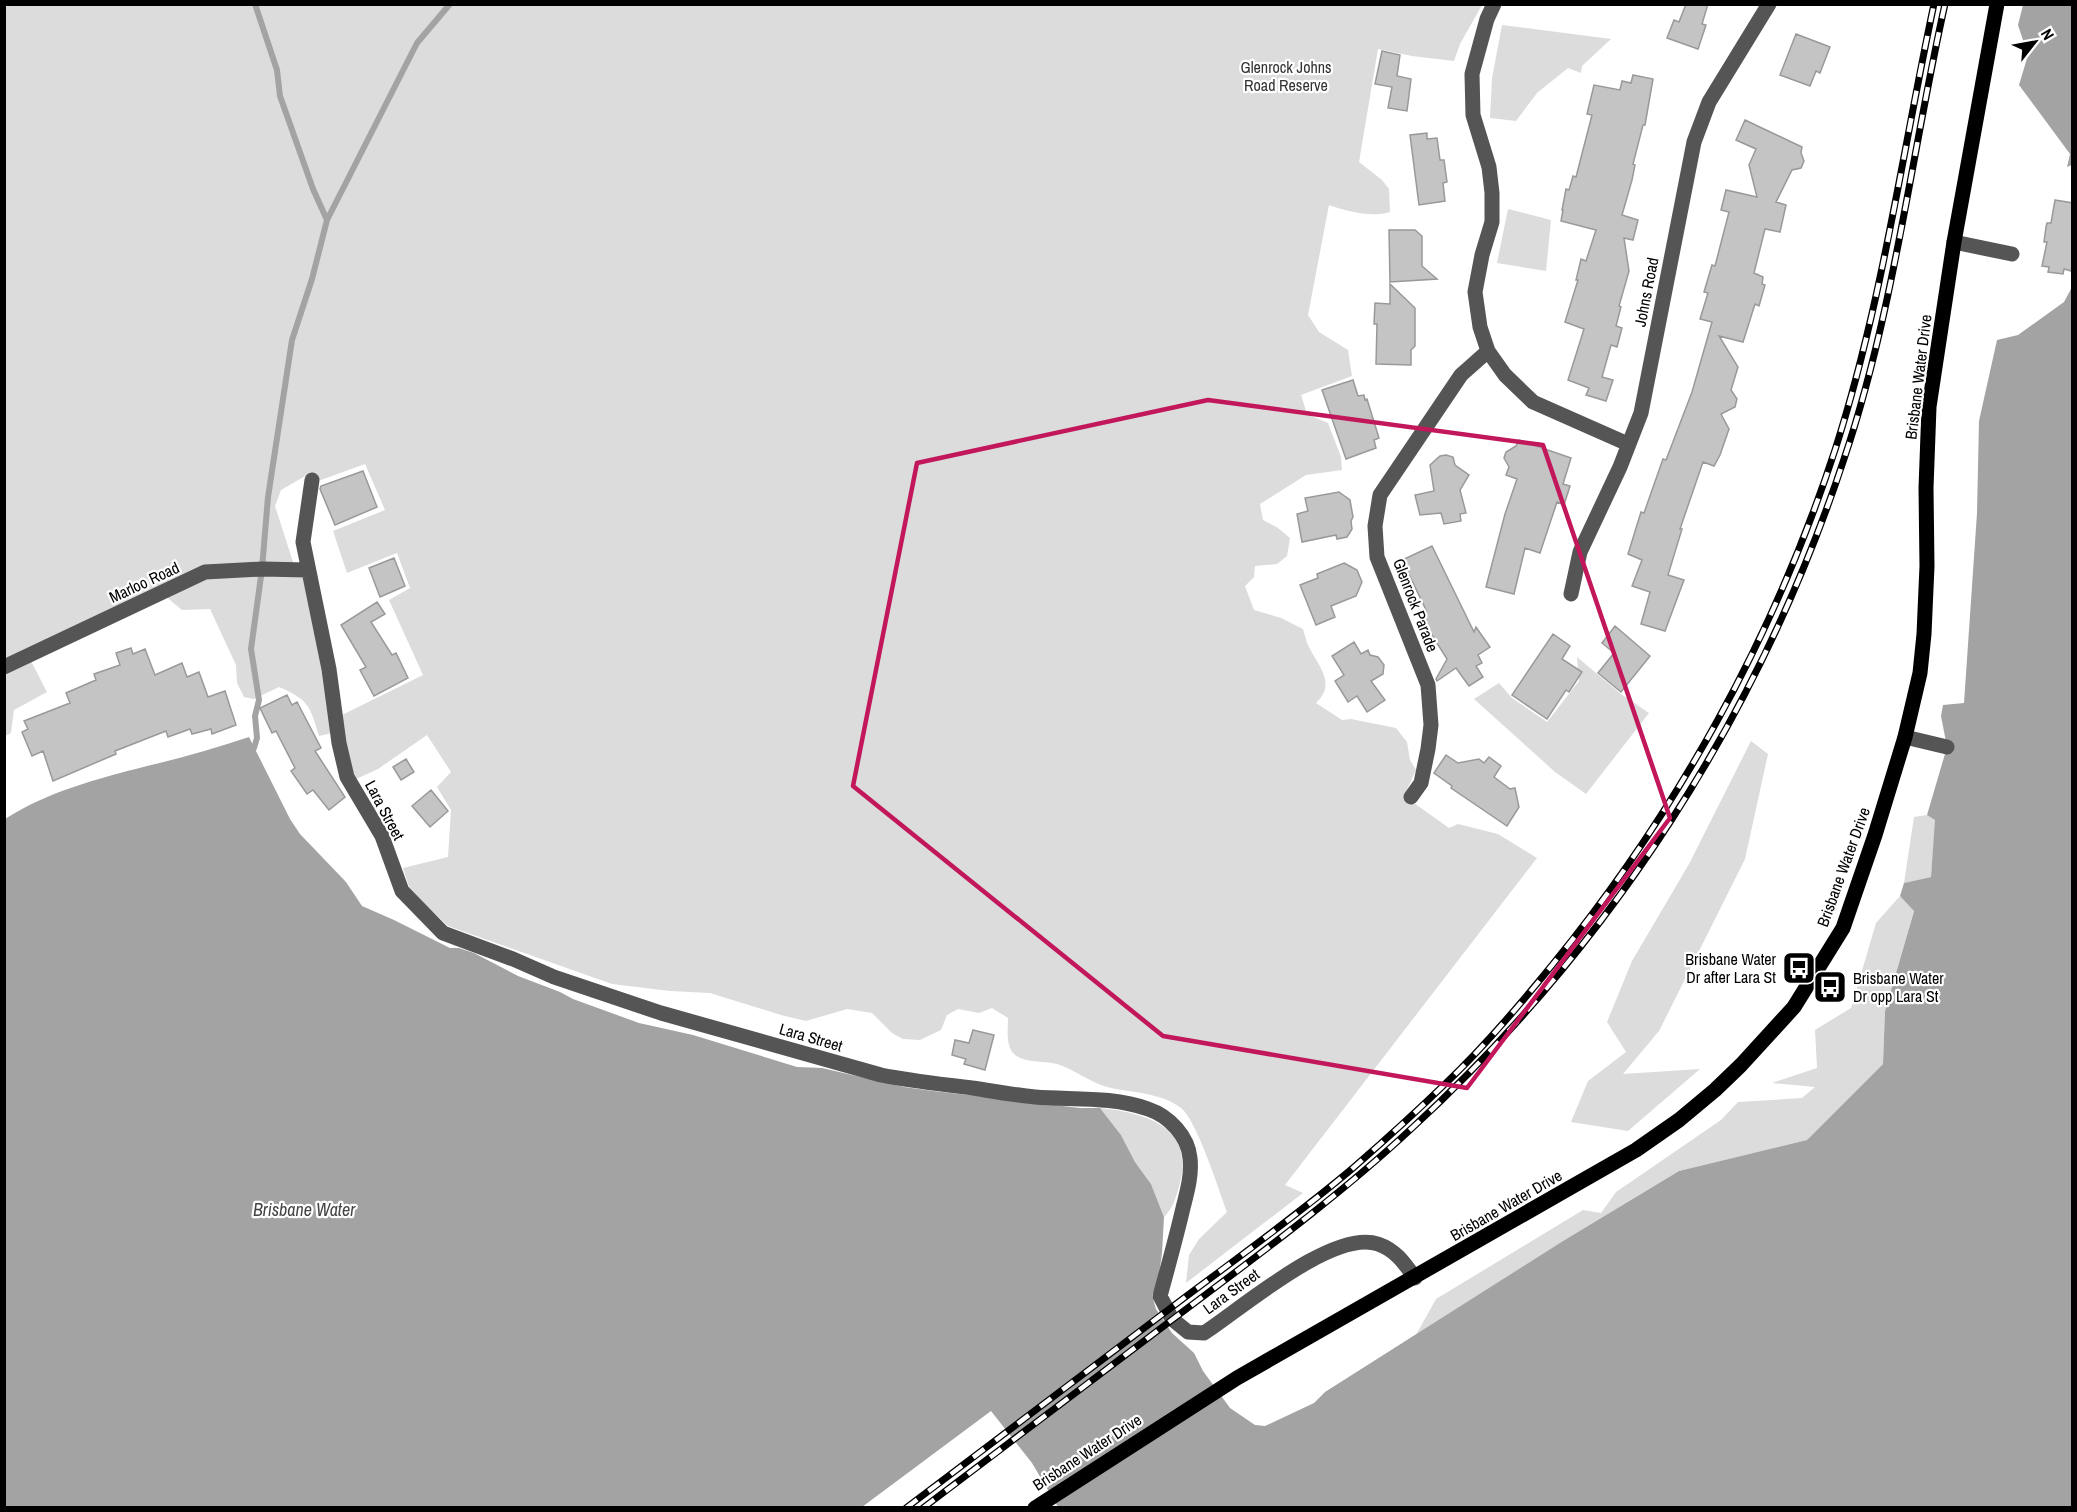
<svg xmlns="http://www.w3.org/2000/svg" width="2077" height="1512" font-family="'Archivo Narrow',sans-serif">
  <style>
    .green { fill: #dcdcdc }
    .water { fill: #a3a3a3 }
    .lines { fill: none; stroke-linecap: round; stroke-linejoin: round }
    .stream { stroke: #a3a3a3; stroke-width: 6 }
    .building { fill: #c4c4c4; stroke: #999; stroke-width: 1.5 }
    .minor { stroke: #555; stroke-width: 15 }
    .major { stroke: #000; stroke-width: 15 }
    .rail-casing { stroke: #000; stroke-width: 7 }
    .rail { stroke: #fff; stroke-width: 4.5; stroke-dasharray: 14; stroke-linecap: butt }
    .marked { fill: none; stroke: #c2185b; stroke-width: 4.5; stroke-linejoin: round }
    .labels { text-anchor: middle; dominant-baseline: central; stroke-width: 4.5; stroke-linejoin: round; paint-order: stroke }
    .park-label { font-size: 16px; fill: #333; stroke: #fff }
    .street-label { font-size: 16px; fill: #000; stroke: #fff }
    .poi-label { font-size: 16px; fill: #000; stroke: #fff; text-anchor: end }
    .water-label { font-size: 18px; font-style: italic; fill: #444; stroke: #fff }
  </style>
  <rect width="100%" height="100%" fill="#fff"/>
  <path class="green" d="M4,5H1482L1460,44L1454,61L1412,56L1378,49L1359,162L1382,180L1389,189L1390,212C1373,218 1345,211 1329,205L1308,315L1319,332L1348,350L1352,376L1301,395L1307,414L1328,423L1341,457L1342,470L1306,475L1260,504L1263,520L1278,528L1290,538L1287,556L1277,564L1255,566L1254,577L1245,586L1254,610L1281,618L1303,629C1305,635 1306,642 1309,647C1318,666 1337,683 1316,703L1342,720L1351,719L1396,728L1407,742L1410,760L1416,770L1404,796L1449,828L1458,824L1498,834L1537,858L1285,1185L1303,1193L1186,1283L1189,1255L1199,1239L1227,1212C1219,1190 1197,1121 1181,1108C1161,1092 1130,1093 1107,1087C1089,1082 1074,1069 1057,1064C1044,1060 1018,1064 1011,1050C1006,1041 1008,1028 1008,1018L992,1008L979,1013L958,1009L947,1015L941,1030L920,1040L903,1039L892,1033L872,1013L847,1009L806,1021L781,1015L710,993L670,991L612,984L448,926L410,890L403,868L448,857L451,810L437,787L451,772L427,735L378,769L354,780L349,767L342,715L423,675L389,600L410,588L397,553L347,573L333,531L385,510L365,464L321,480L307,475L281,490L275,506L294,565L205,569L5,663Z
    M1502,25L1611,39L1582,66L1581,73L1568,68L1537,93L1516,121L1490,118L1492,78Z
    M1508,209L1551,220L1546,271L1497,263Z
    M302,575L320,654L332,733L319,736C310,706 309,700 279,687L254,699L244,697L237,683L236,665L210,609L182,610L165,596L206,576Z
    M1577,657L1621,694L1649,713L1586,794L1555,772L1474,699L1499,683L1512,698L1547,722L1579,681Z
    M31,661L47,692L14,710L11,733L5,736L4,673Z
    M1751,741L1768,754L1745,859L1659,1031L1623,1074L1700,1069L1628,1131L1571,1122L1588,1081L1626,1052L1607,1022L1632,961L1689,864Z
    M1927,815L1936,820L1931,877L1904,883L1914,817Z
    M1900,896L1914,910L1885,1011L1883,1064L1807,1140L1679,1171L1563,1241L1416,1335L1436,1299L1583,1210L1601,1213L1616,1192L1721,1120L1738,1102L1802,1098L1815,1087L1772,1083L1817,1068L1815,1030L1851,1008L1876,923Z
    M1100,1108C1145,1113 1194,1126 1180,1183C1176,1197 1174,1207 1164,1217L1151,1184L1135,1162L1121,1135Z"/>
  <path class="water" d="M2023,5H2072V165L2067,167L2070,154L2019,85L2028,55L2018,25Z
    M2072,287V1507H1058L1032,1463L991,1411L862,1507L5,1508V819C49,791 97,779 147,766C182,758 215,748 249,737L290,819L300,834L346,882L362,906L394,920L450,948H459L474,953L518,976L560,992L573,999L639,1023L693,1035L797,1067L822,1068L904,1087L933,1091L1080,1108H1100L1121,1135L1135,1162L1151,1184L1164,1217L1162,1253L1158,1282L1152,1295L1156,1309L1172,1333L1194,1353L1203,1371L1230,1408L1255,1425L1265,1426L1314,1403L1325,1392L1563,1241L1679,1171L1807,1140L1883,1064L1885,1011L1914,911L1900,896L1904,883L1931,877L1935,820L1927,815L1947,747L1941,716L1943,705L1964,703L1977,513L1979,421L1997,340L2018,335L2064,302Z"/>
  <g class="lines">
    <path class="stream" d="M255,4L277,70L280,96L313,189L327,220
      M254,748L257,738L255,716L259,700L251,649L262,569L268,497L292,340L312,279L327,220L417,43L450,4"/>
  </g>
  <path class="building" d="M1686,4H1708L1702,24L1706,25L1698,49L1667,38L1674,20L1679,22Z
    M1796,34L1830,47L1820,73L1816,71L1810,86L1780,75Z
    M1382,51L1400,55L1397,76L1411,79L1407,111L1388,108L1392,87L1375,84Z
    M1633,75L1653,79L1645,125H1643L1633,164L1635,165L1632,180L1622,215L1638,220L1633,240L1624,238L1629,271L1619,306L1621,307L1616,326L1622,328L1617,347L1611,345L1602,377L1613,380L1606,401L1586,395L1589,388L1568,380L1584,329L1565,322L1578,280H1576L1581,259L1586,261L1596,230L1561,221L1563,210H1562L1566,189L1569,190L1573,176L1576,177L1592,115L1587,114L1594,85L1620,90L1622,81L1631,83Z
    M1745,120L1802,147L1801,153L1804,161L1801,168L1792,170L1776,202L1786,205L1780,232L1765,229L1754,273L1763,277L1762,284L1765,285L1759,306L1755,304L1743,342L1719,336L1738,367L1731,390L1737,399L1735,407L1721,414L1729,429L1720,455L1714,466L1703,462L1680,529H1682L1668,575L1684,580L1665,631L1641,624L1650,592L1632,586L1642,560L1628,554L1641,512L1644,513L1663,459L1666,460L1692,392L1712,322L1700,319L1708,293L1704,292L1712,265L1715,266L1729,212L1721,210L1726,190L1757,197L1749,165L1756,149L1736,140Z
    M1427,133V139L1437,138L1440,160H1444L1447,182L1443,183L1445,201L1419,205L1410,135Z
    M2055,200L2073,203V262L2071,271L2064,269L2063,274L2048,272L2049,267L2042,266L2047,242H2044L2046,227L2047,223H2051Z
    M1389,230H1415L1422,236V266L1437,279L1390,282Z
    M1390,284L1415,308V346L1411,350V365L1376,364L1377,324H1374L1375,303L1390,304Z
    M1353,380L1358,396L1364,395L1365,400L1367,399L1379,438L1374,440L1376,448L1346,459L1322,390Z
    M1519,440L1571,458L1563,484L1570,486L1564,505L1557,502L1540,553L1525,548L1514,594L1486,587L1505,514L1517,479L1506,475L1509,467L1504,458L1506,452L1516,446Z
    M1446,455L1453,457L1455,465L1469,475L1460,490L1466,513L1460,514L1461,521L1444,524L1441,513L1420,515L1415,495L1434,491L1430,465L1440,456Z
    M363,471L377,507L335,525L320,489L321,486Z
    M1339,492L1350,500L1353,517L1351,521L1352,529L1347,537L1337,539L1336,535L1302,542L1297,514L1308,511L1305,498Z
    M1432,546L1474,632L1476,627L1490,647L1478,655L1482,663L1476,666L1483,677L1469,686L1456,668L1437,681L1436,679L1447,659L1432,635H1427L1426,610L1402,560Z
    M394,558L405,586L380,597L369,568Z
    M1344,563L1357,570L1362,582L1356,596L1331,606L1335,617L1316,625L1300,585L1318,578L1317,574Z
    M377,602L385,614L371,622L392,655L396,653L408,678L374,696L360,670L366,667L341,625Z
    M1615,626L1650,656L1621,692L1598,673L1614,653L1602,643Z
    M1553,634L1570,646L1562,659L1582,672L1569,692L1566,690L1547,719L1512,695Z
    M1354,642L1361,654L1368,650L1370,655L1378,657L1384,665L1383,674L1371,681L1385,700L1367,712L1357,696L1348,702L1335,681L1344,675L1332,656Z
    M131,648L133,654L145,649L155,675L182,663L187,677L199,672L208,697L225,691L236,725L212,734L211,729L192,734L190,729L168,737L166,731L115,751L116,754L53,781L43,751L32,756L22,732L28,729L24,721L70,703L66,693L96,680L94,674L120,665L116,653Z
    M287,695L292,705L297,702L321,748L315,751L345,797L329,810L313,790L307,794L291,771L295,768L276,731L272,733L260,708Z
    M1446,755L1458,763L1479,759L1484,763L1489,757L1501,766L1494,777L1510,789L1515,788L1519,807L1507,826L1451,788L1452,786L1434,773Z
    M406,759L414,772L401,780L393,767Z
    M431,790L448,811L430,827L412,806Z
    M973,1030L994,1035L985,1070L964,1064L966,1059L952,1055L955,1040L969,1043Z"/>
  <g class="lines">
    <path class="minor" d="M1494,4L1487,19L1472,74L1473,115L1489,167L1492,193V222L1482,255L1475,292L1480,327L1488,351L1505,375L1533,402L1628,444
      M1954,242L2012,254
      M312,480L303,542L329,669L339,743L347,777L382,836L402,891L443,933L513,959L554,977L661,1013L881,1075C911,1081 941,1084 972,1088C993,1091 1014,1095 1035,1097C1072,1100 1112,1096 1148,1109C1169,1116 1188,1136 1190,1158C1192,1175 1187,1192 1183,1208C1176,1238 1168,1267 1160,1296L1172,1319L1188,1332L1204,1333C1241,1309 1333,1229 1378,1244C1396,1250 1405,1264 1415,1278
      M1571,594L1580,552L1620,467L1641,413L1694,142L1709,102L1769,4
      M4,667L205,572L262,569L308,570
      M1905,737L1947,747
      M1411,797L1421,783L1428,749L1431,725L1428,685L1377,557L1375,526L1380,495L1461,375L1488,351"/>
    <path class="major" d="M1035,1508L1237,1378L1636,1150L1679,1120L1715,1090L1741,1065L1794,1007L1843,928L1875,835L1905,737L1920,673L1924,634L1927,566L1926,488L1929,407L1954,242L1997,4"/>
    <g class="rail-casing">
      <path id="rail" d="M906,1508C995,1441 1083,1374 1172,1307C1233,1261 1295,1217 1353,1168C1384,1141 1415,1113 1445,1084C1483,1048 1519,1006 1553,964C1677,812 1774,637 1835,450C1882,304 1902,154 1934,4
        M923,1508C1012,1441 1100,1374 1189,1307C1265,1250 1341,1194 1411,1129C1610,946 1759,716 1844,459C1894,311 1911,156 1945,4"/>
    </g>
    <use href="#rail" class="rail"/>
  </g>
  <path class="marked" d="M1208,400L1543,445L1670,818L1467,1088L1163,1036L853,786L917,463Z"/>
  <defs>
    <g id="bus-square" transform="scale(1.725)"><rect x="-9" y="-9" width="18" height="18" rx="4" fill="#000" stroke="#fff"/><path d="M-5-6H5V4H4V6H2V4H-2V6H-4V4H-5ZM-3.5-4V0h7V-4ZM-3.5 1.2v1.5H-2V1.2ZM2 1.2v1.5H3.5V1.2Z" fill="#fff"/></g>
  </defs>
  <g fill-rule="evenodd">
    <use href="#bus-square" x="1799" y="968"/>
    <use href="#bus-square" x="1830" y="987"/>
  </g>
  <g class="labels">
    <g class="park-label">
      <text x="1286" y="67">Glenrock Johns<tspan x="1286" dy="18">Road Reserve</tspan></text>
    </g>
    <g class="street-label">
      <text transform="translate(1646 292) rotate(-79)">Johns Road</text>
      <text transform="translate(1918 377) rotate(-83)">Brisbane Water Drive</text>
      <text transform="translate(144 582) rotate(-25)">Marloo Road</text>
      <text transform="translate(1416 605) rotate(69)">Glenrock Parade</text>
      <text transform="translate(385 810) rotate(62)">Lara Street</text>
      <text transform="translate(1843 867) rotate(-70)">Brisbane Water Drive</text>
      <text transform="translate(811 1037) rotate(16)">Lara Street</text>
      <text transform="translate(1506 1205) rotate(-30)">Brisbane Water Drive</text>
      <text transform="translate(1231 1291) rotate(-36)">Lara Street</text>
      <text transform="translate(1087 1452) rotate(-33)">Brisbane Water Drive</text>
    </g>
    <g class="poi-label">
      <text x="1776" y="959">Brisbane Water<tspan x="1776" dy="18">Dr after Lara St</tspan></text>
      <text x="1853" y="978" text-anchor="start">Brisbane Water<tspan x="1853" dy="18">Dr opp Lara St</tspan></text>
    </g>
    <g class="water-label">
      <text x="304" y="1209">Brisbane Water</text>
    </g>
  </g>
  <rect width="2077" height="1512" fill="none" stroke="#000000" stroke-width="12"/>
  <g transform="translate(2035 42) rotate(59)" stroke="#ffffff" stroke-width="4.5" paint-order="stroke">
  <path d="M0-4.5L10 22L0 15L-10 22Z" fill="#000000"/>
  <text y="-9" font-size="16" font-weight="bold" text-anchor="middle" fill="#000000">N</text>
  </g>
</svg>
